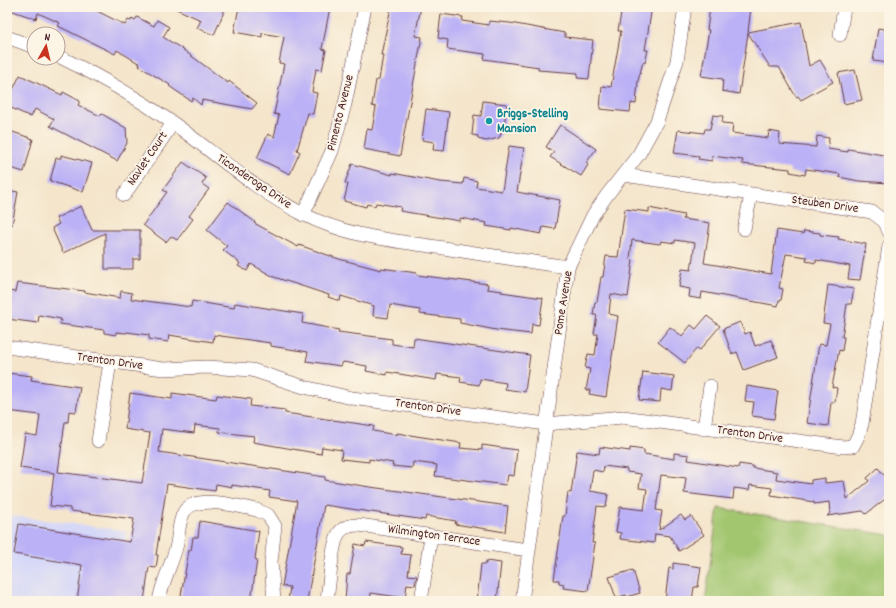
<svg xmlns="http://www.w3.org/2000/svg" width="896" height="608" font-family="Dekko,sans-serif">
  <style>
    .built { fill: #d6d8f8 }
    .green { fill: #a2c670; stroke: #76724e }
    .building { fill: #bbb1f6 }
    .lines { fill: none; stroke-linecap: round; stroke-linejoin: round }
    .minor-casing { stroke: #643d43; stroke-width: 14 }
    .minor { stroke: #fff; stroke-width: 13 }
    .culture-dot { fill: #0f9aa8; stroke: #fcf5e5; stroke-width: 1.5 }
    .labels { text-anchor: middle; dominant-baseline: central; stroke-width: 3.5; stroke-linejoin: round; paint-order: stroke }
    .street-label { font-size: 13px; fill: #4a1f2b; stroke: #fcf5e5 }
    .culture-label { font-size: 13px; font-weight: bold; fill: #0d838f; stroke: #fcf5e5; text-anchor: start }
  </style>
  <rect width="100%" height="100%" fill="#fcf5e5"/>
  <filter id="ink" filterUnits="userSpaceOnUse"><feTurbulence type="fractalNoise" baseFrequency=".025" numOctaves="2"/><feDisplacementMap in="SourceGraphic" scale="8" xChannelSelector="R" yChannelSelector="G"/><feConvolveMatrix kernelMatrix="1 2 1 2 8 2 1 2 1" color-interpolation-filters="sRGB"/></filter>
  <filter id="wash" filterUnits="userSpaceOnUse"><feTurbulence type="fractalNoise" baseFrequency=".012" numOctaves="4" result="noise"/><feDisplacementMap in="SourceGraphic" scale="16" xChannelSelector="R" yChannelSelector="G"/><feGaussianBlur stdDeviation="0.9" result="paint"/><feColorMatrix in="noise" values="0 0 0 0 0 0 0 0 0 0 0 0 0 0 0 0 0 1.4 0 .05"/><feComposite in="paint" operator="in"/></filter>
  <g filter="url(#wash)">
    <rect width="100%" height="100%" fill="#f4e5cb"/>
    <path class="built" d="M7,515L127,531L117,601H7Z"/>
    <path class="green" d="M718,508L889,535V601H705Z"/>
    <g id="blocks">
      <path class="building" d="M7,7H89L125,25L128,20L131,21L132,18L135,20L137,17L154,26L157,20L169,27L163,37L182,49L228,83L229,81L257,103L252,109L202,100L201,105L193,98L191,101L169,86L170,85L139,66L140,64L117,50L115,54L58,26L60,23L38,13L36,19L7,9Z
        M172,7H226L214,35L197,28L201,20Z
        M239,7H330L322,49L326,50L322,70L316,69L312,92L317,93L313,114L308,113L297,150L300,152L290,174L257,158L268,134L274,137L279,115L274,114L284,64L279,63L284,37L262,33V37L234,32Z
        M391,7H421L415,36L422,37L400,156L364,149L367,129L372,130L376,107L372,106L376,80H379L383,55H381Z
        M622,7H652L645,50H648L645,63L643,62L638,81L636,104L631,103L630,112L600,109L602,86L611,87L621,31H618Z
        M710,7H751L748,32L801,22L809,66L820,60L833,82L801,100L798,96L796,97L779,67H770L748,33L739,94L722,91L723,79L701,76L709,30H707Z
        M441,14L463,17L462,21L489,25V21L510,23L565,33V37L593,40L589,79L577,78L578,73L538,70L539,67L484,59L485,54L447,49L448,40L438,38Z
        M878,28L889,30V63L873,61Z
        M855,70L862,100L844,104L838,73Z
        M20,75L62,95L63,92L80,101L78,105L100,116L102,114L126,128L127,143L117,161L50,126L54,119L35,109L31,117L7,106V102Z
        M483,101L507,104L504,126L499,138L486,141L478,139V136L472,135L474,115L481,116Z
        M426,109L449,112L444,151L433,150L434,142L422,140Z
        M713,115L723,116L722,123L733,124L732,133L768,138L769,131L780,133L779,144L816,147L817,136L829,138L828,149L848,152V149L889,156V183L859,181L839,177L840,174L806,169L805,175L790,172V169L742,164L743,160L712,156V161L698,159L699,156L674,153L678,130L704,133L705,129H710Z
        M560,125L596,149L586,163L588,165L581,176L550,157L554,152L546,147Z
        M7,130L33,139L24,172L7,167Z
        M509,146L524,148L517,192L560,200L555,229L543,227L541,234L511,228V230L486,226L487,223L460,218V221L400,211L401,207L376,203L375,206L367,204L366,207L344,201L348,184L345,183L352,164L392,175V173L440,182L463,184L464,178L477,181L476,187L502,191Z
        M61,155L92,163L83,192L50,181L56,158H61Z
        M183,162L206,178L202,184L209,189L189,216L193,219L177,240L171,236L166,242L143,225L167,192L163,190Z
        M7,190L18,192L12,225H7Z
        M228,202L255,222L254,223L298,247L299,245L339,259L381,270V268L417,273V275L488,284L487,289L502,291L501,292L543,298L539,325L532,324L531,334L496,330L460,323V319L420,314V310L390,305L388,318L373,316L374,306L341,296L340,301L328,297L329,295L274,277L251,264L247,271L238,266L240,263L223,250L227,246L207,230Z
        M81,206L92,230H140V259H133V269H105V233L63,253L52,228L59,224L56,218Z
        M649,208L684,215L683,219L710,223L704,263L771,274L777,230L803,234L804,231L820,233V235L839,237L838,239L866,244L860,280L848,279L850,266L816,260V263L806,261L807,257L786,254L779,288L783,289L781,300H779L778,306L702,292L701,299L689,297L690,289L679,287L682,269L691,270L695,243L675,240V243L661,241L660,244L632,240L630,259L633,260L628,297L611,294L609,314L618,316L606,397L589,394L590,390H586L590,369L585,368L588,354L595,355L598,334H594L597,315H593L595,302H597L601,277H603L606,256L618,257L625,209L649,212Z
        M17,283L85,291L84,292L120,298L121,291L132,293L131,299L191,307L192,301L234,308L235,303L303,314L302,323L339,330L338,332L392,339V344L413,347L414,338L530,355L525,392L505,389L506,383L480,379L479,385L460,382L461,377L437,374L436,380L387,372V375L366,371L367,366L343,362L341,366L306,361L308,352L271,346V343L214,335L213,342L169,335L168,342L149,339V335L127,332L126,333L116,332V335L104,333V330L60,324L61,319L39,315L38,323L7,319L8,291L15,292Z
        M828,285L854,289L851,304H847L842,337H844L842,351L839,350L832,387L837,388L835,402H831L828,426L807,423L819,344L826,345L830,324L823,323Z
        M707,316L720,326L700,350L697,348L685,363L658,342L670,327L682,336L691,325L696,329Z
        M740,322L745,334L750,332L755,346L771,340L778,357L744,370L737,352L732,354L723,329Z
        M643,372L674,376L672,391L661,389L660,402L639,400Z
        M7,373L32,376L31,380L80,387L76,412L69,411L68,422H65L58,472L142,483L150,433L125,429L130,393L172,399V393L216,399L217,395L251,399L250,406L285,410V413L374,426L373,431L397,435V433L461,443L460,448L482,450V445L517,450L514,476L508,475L506,485L435,476L437,465L413,462L412,468L392,466L393,463L369,459V462L341,459L342,450L322,447L321,454L253,442L254,436L219,432L220,428L195,425L194,433L162,429L159,452L325,477V480L370,487L508,506L505,532L455,524L456,521L426,516L425,520L324,505L307,601H288L290,587L282,586L297,501L269,497L270,491L232,485V487L216,484L215,491L167,484L156,555H158L156,568L149,567L144,601H77L82,565L14,554L19,524L130,542L134,519L70,511V508L50,506L54,473L20,468L25,434L37,436L40,415L7,411Z
        M747,386L778,391L774,419L752,416L754,402L745,401Z
        M600,447L630,451V448L644,450V454L674,459V453L689,455L688,460L738,468L739,464L753,466V468L777,472L776,479L811,484V480L825,478V483L844,481L847,499L869,481L867,478L878,468L889,481V496L866,514L863,511L827,516L830,513L829,502L814,504V502L771,495L772,488L750,485L749,490L734,488L733,499L684,493L686,478L661,475L656,510L662,511L659,530L681,515L685,520L691,516L704,535L679,551L670,536L655,534L654,543L620,539L621,533L616,532L620,507L644,510L647,489L639,488L641,474L627,472V469L604,466L603,472L593,470L590,491L608,494L606,507L597,506L592,543H595L588,591L563,588L564,584L559,583V580H554L563,516H565L568,492L571,493L577,451L599,454Z
        M200,521L259,531L255,559L257,560L251,601H180L189,550L191,551L193,537H198Z
        M366,542L402,547L401,554L411,555L408,575L417,576L415,585L407,584L405,598L371,593L370,601H345L347,574H350L355,544L365,546Z
        M486,561L501,563L497,601H477L481,564H486Z
        M673,563L701,567L698,587H694L692,601H665L669,568L673,569Z
        M633,570L640,593L627,597L626,595L616,598L609,577Z"/>
    </g>
  </g>
  <g filter="url(#ink)">
    <use href="#blocks" fill-opacity="0" stroke="#643d43" stroke-width="1"/>
    <g class="lines">
      <g class="minor-casing">
        <path id="minor" d="M840,35L844,7
          M7,37L34,47
          M58,56C98,75 136,97 173,123C216,154 255,190 303,214C345,236 391,240 437,247C481,254 525,261 568,267
          M624,175L872,212L885,222L889,232
          M124,195L173,123
          M303,215L332,151L345,104L365,7
          M744,229L751,195
          M7,347L163,369L207,367L252,370L304,387L352,398L546,424L623,417L843,447L853,446L858,436L862,424L889,246
          M704,429L710,386
          M98,441L110,362
          M159,601C162,582 171,566 176,548C179,537 178,522 184,512C195,493 239,507 257,510L268,515L275,526L271,562L274,601
          M327,601C329,587 332,542 339,533C344,526 351,525 359,525L528,550
          M421,601L431,536
          M522,601L568,267L593,215L607,195L639,154L657,121L677,61L685,7"/>
      </g>
      <use href="#minor" class="minor"/>
    </g>
  </g>
  <circle class="culture-dot" cx="489" cy="121" r="4"/>
  <g class="labels">
    <g class="street-label">
      <text transform="translate(341 113) rotate(-76)">Pimento Avenue</text>
      <text transform="translate(148 159) rotate(-56)">Navlet Court</text>
      <text transform="translate(254 182) rotate(34)">Ticonderoga Drive</text>
      <text transform="translate(825 205) rotate(8)">Steuben Drive</text>
      <text transform="translate(564 303) rotate(-81)">Pome Avenue</text>
      <text transform="translate(110 362) rotate(8)">Trenton Drive</text>
      <text transform="translate(428 408) rotate(8)">Trenton Drive</text>
      <text transform="translate(750 435) rotate(8)">Trenton Drive</text>
      <text transform="translate(434 536) rotate(8)">Wilmington Terrace</text>
    </g>
    <g class="culture-label">
      <text x="497" y="114">Briggs-Stelling<tspan x="497" dy="15">Mansion</tspan></text>
    </g>
  </g>
  <rect width="896" height="608" fill="none" stroke="#fcf5e5" stroke-width="24"/>
  <g transform="translate(46 46) rotate(8)"><circle r="19" fill="#fcf5e5" stroke="#b59f9b"/>
  <path d="M0-3L7 15L0 10L-7 15Z" fill="#c8321e"/>
  <text y="-6" font-size="11" font-weight="bold" text-anchor="middle" fill="#4a1f2b">N</text>
  </g>
</svg>
